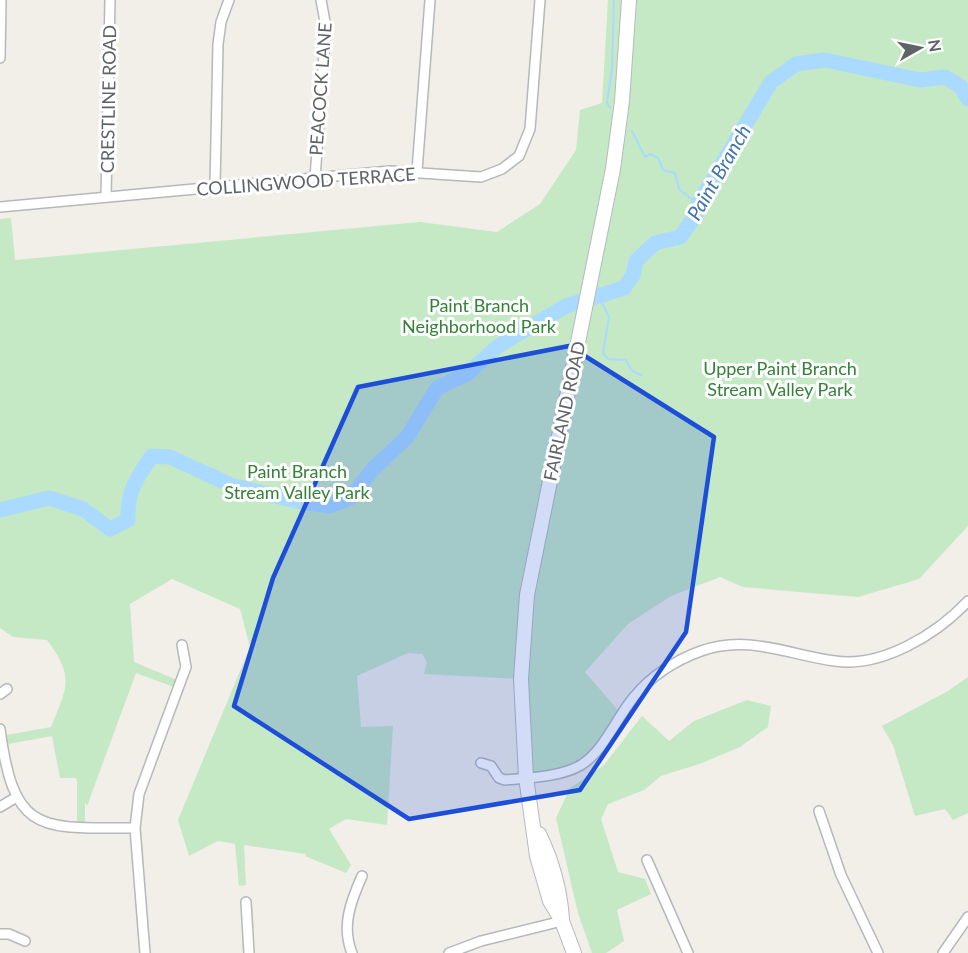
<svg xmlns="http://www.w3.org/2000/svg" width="968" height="953" font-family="Lato,sans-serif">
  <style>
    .green { fill: #c5e8c5 }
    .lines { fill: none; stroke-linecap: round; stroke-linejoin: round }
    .stream { stroke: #aadaff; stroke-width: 2 }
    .river { stroke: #aadaff; stroke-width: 15 }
    .street-casing { stroke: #b5b8bc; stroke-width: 12 }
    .secondary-casing { stroke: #b6babf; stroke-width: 16 }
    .street { stroke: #fff; stroke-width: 9 }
    .secondary { stroke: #fff; stroke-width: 14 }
    .marked { fill: #1d4ed8; fill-opacity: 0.2; stroke: #1d4ed8; stroke-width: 4.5; stroke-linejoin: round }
    .labels { text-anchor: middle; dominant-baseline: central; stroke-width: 6; stroke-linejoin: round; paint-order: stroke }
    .street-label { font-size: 18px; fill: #5f6368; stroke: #fff }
    .park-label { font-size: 18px; fill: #348238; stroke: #fff }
    .water-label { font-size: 20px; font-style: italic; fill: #4174aa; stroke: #fff }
  </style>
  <rect width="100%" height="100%" fill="#f1efe8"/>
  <path class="green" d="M608,0H968V526L919,579L858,597L743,587L720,577L671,596L628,624L585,672L622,715L581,765L526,777L521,679L424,674L427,662L422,654L408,653L357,676L361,727L393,726L387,825L346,819L329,829L351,865L346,873L305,856L306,854L244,845L246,885L239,886L235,844L218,841L189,856L178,820L250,647L240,609L172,579L130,604L134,662L177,680L174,687L136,673L87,806L85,802V823H77V781L76,778H60L52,736L8,744L7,735L51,727C67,688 75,677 47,640L13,637L0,628V219L11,218L15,260L420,222L497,232L540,204L576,150L580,110L602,103Z
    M968,677V813L953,820L945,809L915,816L893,745L882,726L948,691Z
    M747,700L771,706L768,727L740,747L702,763L661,776L644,790L608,804L601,819L618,872L645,879L651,894L617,910L624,941L606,953H592L578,913L556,818L570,788L604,765L642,716L669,741L694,721Z"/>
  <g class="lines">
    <path class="stream" d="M610,108L607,103L612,68L614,0
      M632,131L645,157L650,154L658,158L663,170L675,173L679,189L698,204
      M599,297L609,317L603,353L608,359L626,360L631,370L641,375"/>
    <path class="river" d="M0,510L49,498L83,509L110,529L128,520C127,492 136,478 152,456L170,457L231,485L296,501L330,506L350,498L373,469L407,437L437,388L467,374L498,346L566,306L624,288L633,275L636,261L655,243L680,237L696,215L698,204L771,82L796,64L825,60L920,80L945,77L960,86L968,99"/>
    <g class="street-casing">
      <path id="street" d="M0,58L1,0
        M417,171L430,0
        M315,178L326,27L321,0
        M215,187L218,44L221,22L229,0
        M106,197L110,0
        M0,207L390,171L481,177L502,169L519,156L530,129L540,0
        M0,694L7,689
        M0,729C14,835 40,828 135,828
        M481,763L491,766L499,778L505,780C528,778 561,777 581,765C605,750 616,718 634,697C651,676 676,660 701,651C748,634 789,655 835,661C882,668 937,634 968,601
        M0,807L15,798
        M819,811L841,875L878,953
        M647,860L688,953
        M246,902L249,953
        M0,934H9L25,941
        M145,953L135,828L139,794L186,667L182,645
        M352,953C341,926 351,901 362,876
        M449,953L481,941L562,921
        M943,953L968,917"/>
    </g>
    <g class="secondary-casing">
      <path id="secondary" d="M539,834C552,861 560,889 562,919
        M574,953L562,921L550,901L537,856L526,777L521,679L527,595L613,169L622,101L629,0"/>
    </g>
    <use href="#street" class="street"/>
    <use href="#secondary" class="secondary"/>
  </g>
  <path class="marked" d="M569,346L714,437L686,632L580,790L409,819L234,706L273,578L358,387Z"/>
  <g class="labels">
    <g class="street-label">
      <text transform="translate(320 89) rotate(-86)">PEACOCK LANE</text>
      <text transform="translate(108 99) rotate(-89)">CRESTLINE ROAD</text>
      <text transform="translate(306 181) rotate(-4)">COLLINGWOOD TERRACE</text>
      <text transform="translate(564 411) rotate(-78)">FAIRLAND ROAD</text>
    </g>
    <g class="park-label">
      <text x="479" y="305">Paint Branch<tspan x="479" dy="21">Neighborhood Park</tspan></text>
      <text x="780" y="368">Upper Paint Branch<tspan x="780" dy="21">Stream Valley Park</tspan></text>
      <text x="297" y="471">Paint Branch<tspan x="297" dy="21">Stream Valley Park</tspan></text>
    </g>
    <g class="water-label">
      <text transform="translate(718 172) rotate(-60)">Paint Branch</text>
    </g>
  </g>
  <g transform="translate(920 48) rotate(81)" stroke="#ffffff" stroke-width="4.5" paint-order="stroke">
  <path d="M0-4.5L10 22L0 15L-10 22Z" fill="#5f6368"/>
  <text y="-9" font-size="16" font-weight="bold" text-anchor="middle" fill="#5f6368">N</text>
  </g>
</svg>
